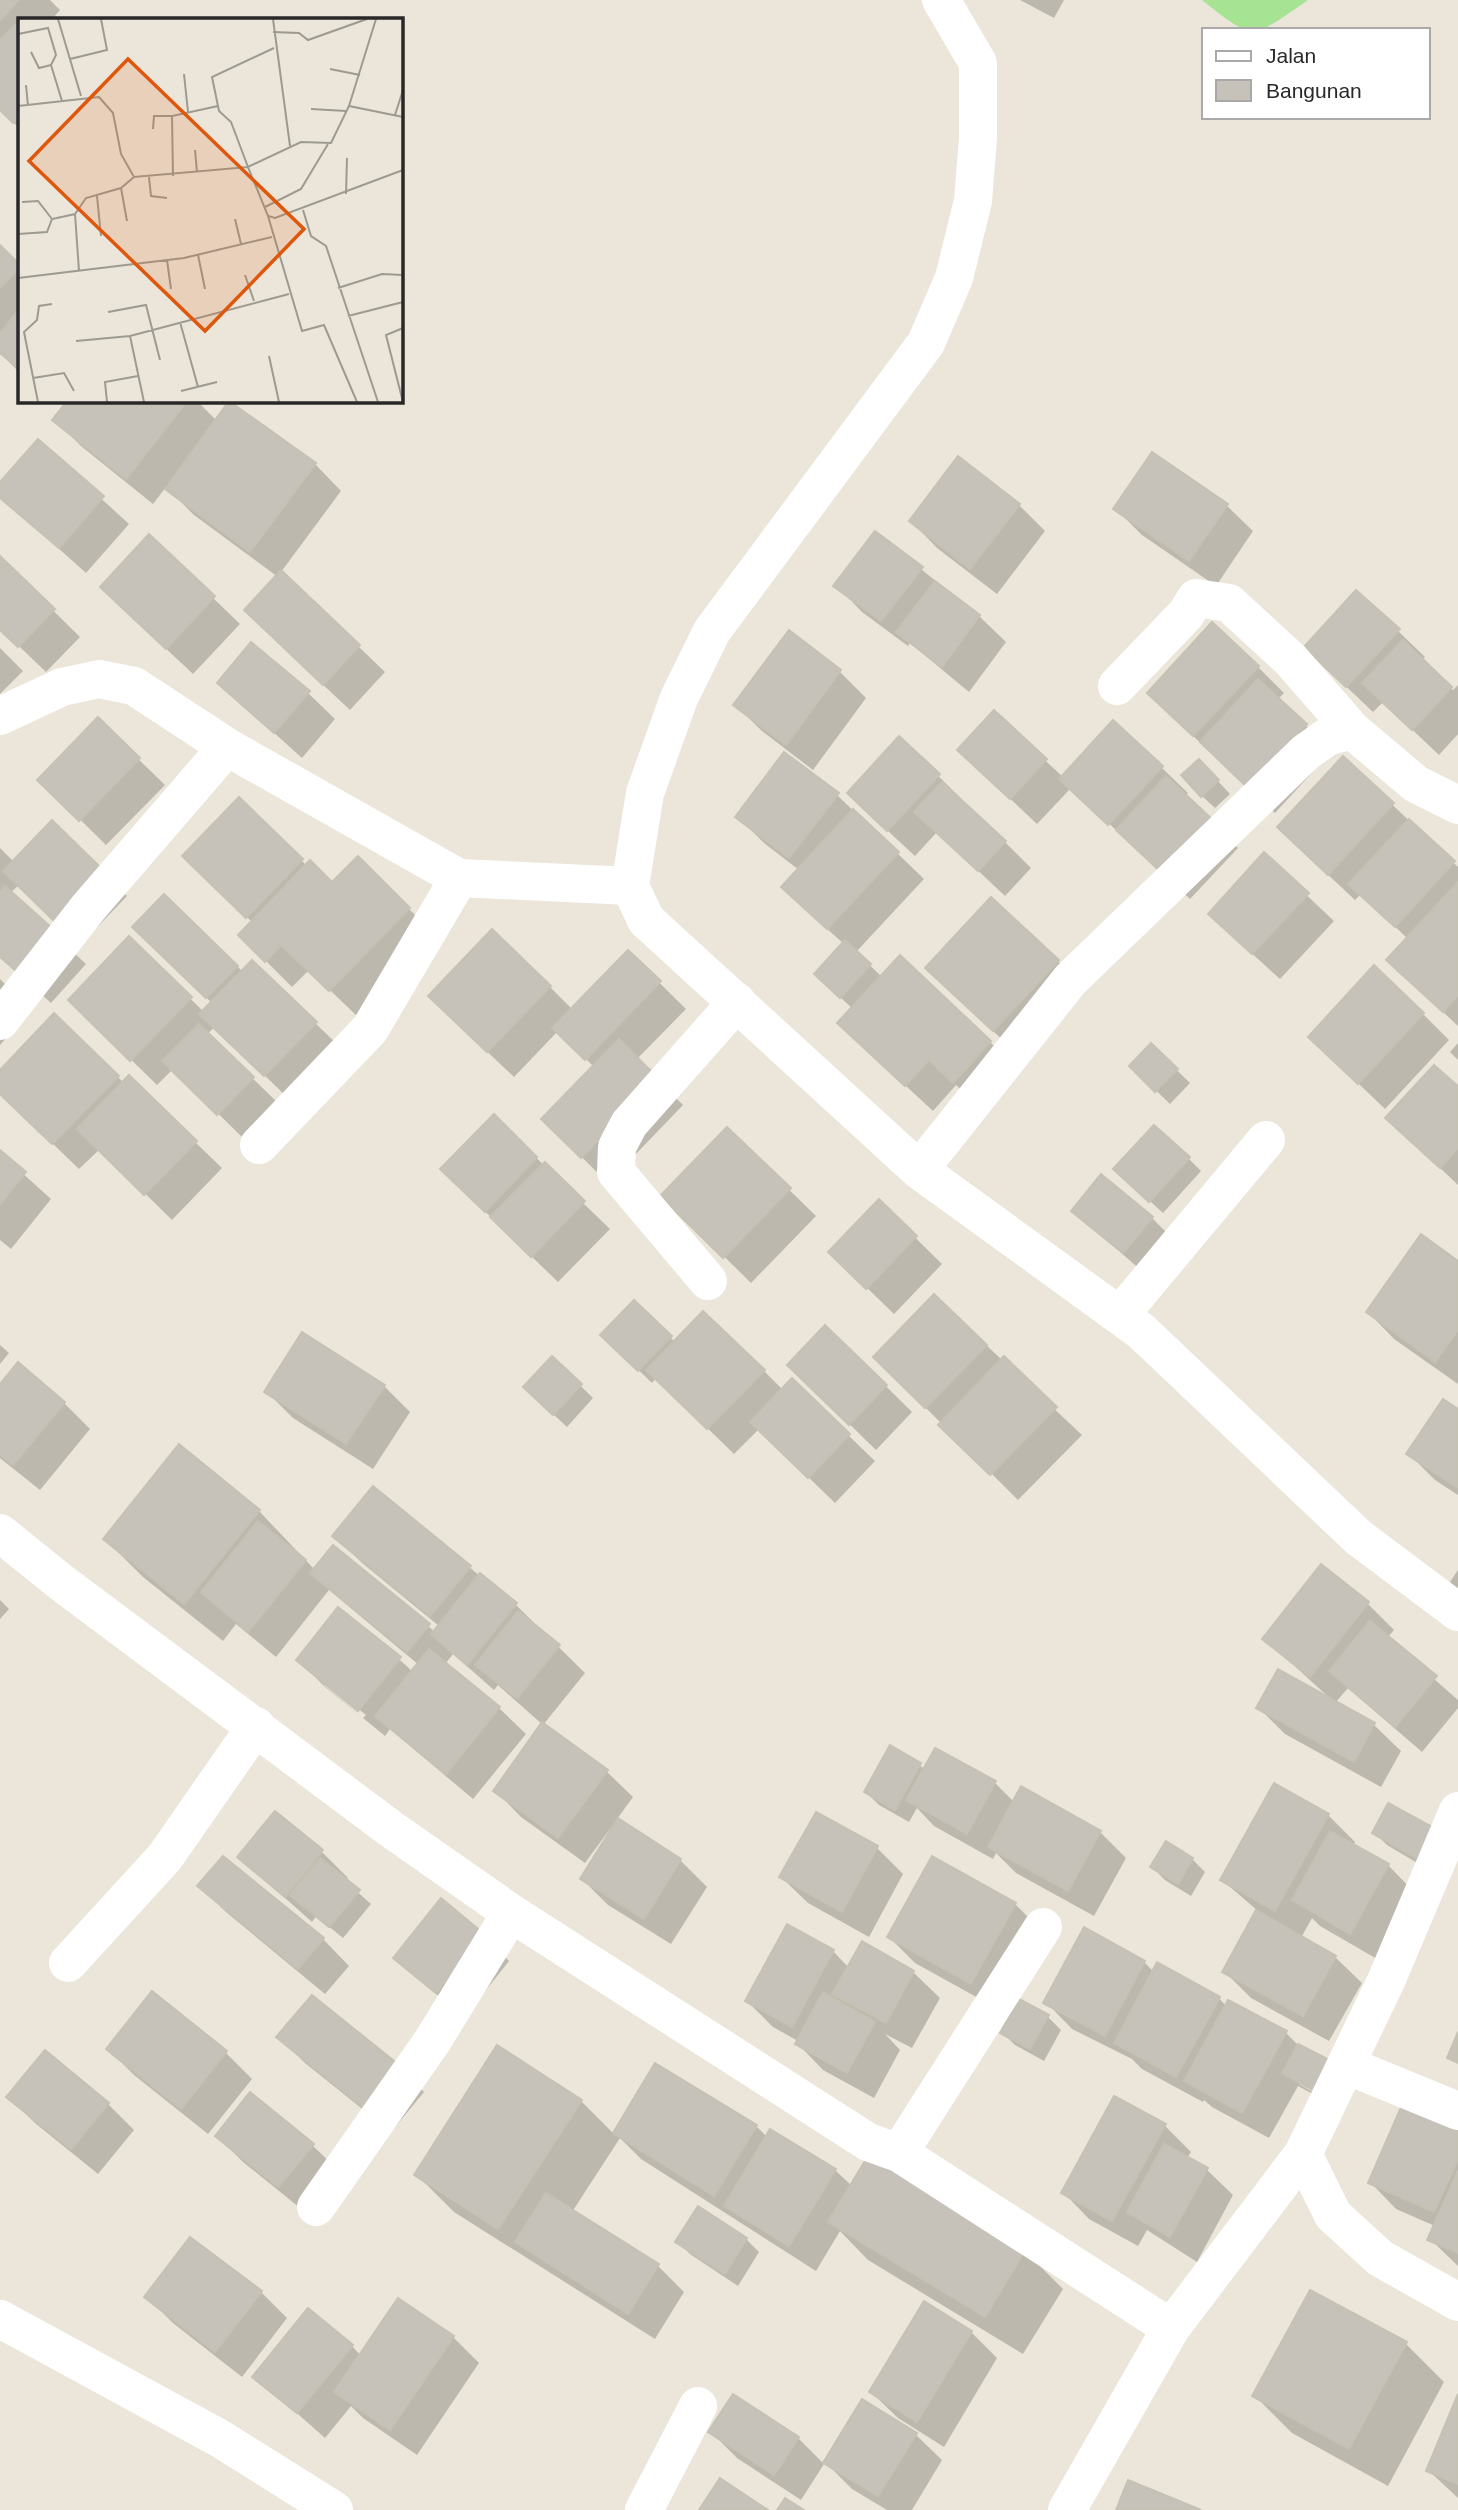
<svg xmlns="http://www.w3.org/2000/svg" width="1458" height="2510" font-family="Arial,sans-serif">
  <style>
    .green { fill: #a6e494 }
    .shadow { fill: #0003; fill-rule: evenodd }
    .building { fill: #c6c2b9; stroke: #c6c2b3; stroke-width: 2 }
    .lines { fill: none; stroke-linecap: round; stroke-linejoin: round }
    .street { stroke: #fff; stroke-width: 38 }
    .secondary { stroke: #fff; stroke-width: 38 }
    .inset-road { fill: none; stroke: #9d9a92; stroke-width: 2 }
    .view { fill: #de570d; fill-opacity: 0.15; stroke: #de570d; stroke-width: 3.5 }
    .inset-edge { fill: none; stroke: #282828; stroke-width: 3.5 }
  </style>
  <rect width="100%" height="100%" fill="#ebe6d9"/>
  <path class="green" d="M1202,0H1308C1253,38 1255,43 1202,0Z"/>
  <path class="shadow" d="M0,0H50L60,10L52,19H19V128L0,109Z
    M1020,0H1064L1054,18Z
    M0,248L19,266V372L0,353Z
    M70,401H197L217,421L315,464L341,491L281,572L385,672L350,710L272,637L278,577L194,515L166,487L153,504L81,446L55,420Z
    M38,441L129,524L86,573L0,496V485Z
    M1019,505L1045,531L997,594L937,548L911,521Z
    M1226,505L1253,531L1216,586L1142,535L1115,508Z
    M149,536L240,624L193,674L128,613Z
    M0,558L80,637L46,672L0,628Z
    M921,569L979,616L1006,642L969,692L910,643L908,646L862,612L836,585Z
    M1398,631L1425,657L1422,660L1453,690L1458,685V734L1439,755L1383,702L1373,712L1332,673Z
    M790,633L840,672L866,698L813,770L762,731L735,705Z
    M0,648L23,671L0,694Z
    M1258,667L1284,693L1278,699L1332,751L1275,813L1175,719Z
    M219,683L308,693L335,719L302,758Z
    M994,713L1063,777L1161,767L1188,793L1185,796L1238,848L1190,899L1071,788L1037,824L986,776Z
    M98,720L165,785L106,845L40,780Z
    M900,738L1031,868L1005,896L937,832L915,856L875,819Z
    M1343,758L1458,867V1026L1415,986L1408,939L1361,894L1355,900L1305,853Z
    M1199,761L1230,794L1215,808L1202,796Z
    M837,795L924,879L856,952L882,977L990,1042L1016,1068L980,1107L956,1085L933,1111L866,1049L853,1009L829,987L844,944L809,913L799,870L764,843L737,816Z
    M239,799L307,866L332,885L358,858L435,935L357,1016L309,970L292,987L240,935L252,922L185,856Z
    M0,848L14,862L101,870L127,896L81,944L19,885L10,893L86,964L51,1003L0,957Z
    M1264,855L1334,921L1280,979L1237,940Z
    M164,896L243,972L252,962L342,1049L291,1101L215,1027L207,1034L279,1104L245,1140L173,1069L157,1085L70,1000L129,939L204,1012L212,1003L161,953Z
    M628,952L686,1009L637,1059L683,1105L608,1183L543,1119L594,1067L558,1031L514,1077L456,1022L550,987L573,1010Z
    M1058,961L1084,987L1020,1056L953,994Z
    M0,979L31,1010L0,1045Z
    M1423,1014L1449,1040L1385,1109L1337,1063Z
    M54,1016L124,1083L195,1142L222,1168L172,1220L100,1149L79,1169L0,1093V1072Z
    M1458,1043V1060L1450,1052Z
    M1151,1045L1190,1083L1170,1104L1131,1066Z
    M1458,1089V1185L1388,1118Z
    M494,1117L610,1229L558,1282L469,1196Z
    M727,1129L816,1216L751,1283L663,1196Z
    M0,1153L51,1199L11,1249L0,1240Z
    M1188,1158L1201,1171L1163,1213L1129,1182Z
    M879,1202L942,1264L894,1314L830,1252Z
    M1073,1211L1152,1218L1178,1244L1150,1278Z
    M1458,1263V1384L1394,1339L1368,1312Z
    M934,1296L1082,1435L1018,1500L901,1383Z
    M634,1302L676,1343L764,1371L783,1390L848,1435L875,1461L835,1503L759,1429L734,1454L656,1378L652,1383L602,1335Z
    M826,1327L912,1412L876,1450L789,1365Z
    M0,1345L9,1353L0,1364Z
    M552,1358L593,1398L567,1427L538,1400Z
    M384,1386L410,1412L373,1469L293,1418L266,1391Z
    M0,1387L64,1403L90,1429L40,1490L0,1458Z
    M1458,1411V1495L1435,1480L1409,1454Z
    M373,1489L516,1605L585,1673L543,1725L498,1685L494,1690L453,1654L445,1664L499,1708L526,1734L473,1799L390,1729L385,1736L324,1686L298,1660L399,1659L413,1672L419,1665L329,1590L276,1657L236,1624L223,1641L143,1577L105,1539L259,1511L315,1570L428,1626L435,1632L439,1626L361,1562L335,1536ZM324,1681L366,1715L363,1718L324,1685Z
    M1458,1570V1605L1444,1591Z
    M0,1600L9,1609L0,1619Z
    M1368,1604L1394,1630L1387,1638L1458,1700V1708L1422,1752L1348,1688L1335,1703L1264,1638Z
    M1279,1672L1374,1725L1401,1751L1381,1787L1285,1734L1259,1708Z
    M890,1748L925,1769L995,1783L1014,1802L1100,1832L1126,1858L1094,1916L1016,1873L996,1853L993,1859L934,1826L917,1808L909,1822L879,1805L866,1792Z
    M606,1771L633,1797L617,1819L680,1860L707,1887L671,1944L608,1905L582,1879L612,1831L610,1829L585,1863L521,1817L495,1790Z
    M1274,1785L1328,1815L1355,1842L1353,1846L1388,1865L1414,1892L1377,1959L1320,1926L1312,1918L1301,1938L1335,1957L1362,1983L1329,2041L1251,1998L1225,1972L1258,1911L1222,1880Z
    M1389,1806L1431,1871L1387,1845L1374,1832Z
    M1167,1843L1192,1859L1205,1872L1191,1896L1165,1880L1152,1867Z
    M877,1848L903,1874L869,1937L808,1903L781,1877Z
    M322,1852L348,1878L345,1881L371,1904L343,1938L316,1916L312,1922L239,1857Z
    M200,1886L323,1939L349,1966L325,1994L226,1912Z
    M1015,1904L1041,1930L998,2009L915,1963L889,1937Z
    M483,1935L509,1961L464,2018L395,1958Z
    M833,1951L849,1968L913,1972L940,1998L912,2048L885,2034L900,2050L874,2098L823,2070L797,2043L798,2041L773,2027L747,2001Z
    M1144,1962L1154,1972L1219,1998L1226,2006L1286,2033L1300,2047L1330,2103L1298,2086L1269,2138L1212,2107L1204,2100L1203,2102L1142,2069L1132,2059L1072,2029L1046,2002ZM1299,2080L1323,2098L1299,2084Z
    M1020,2001L1048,2017L1061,2030L1044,2061L1015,2045L1002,2032Z
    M279,2037L398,2066L424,2092L391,2132L305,2063Z
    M108,2049L226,2053L252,2079L208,2134L134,2075Z
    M656,2065L756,2126L767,2137L835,2170L852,2186L1025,2251L1063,2289L1023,2354L868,2260L840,2231L816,2271L641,2159L620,2138L572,2212L658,2266L684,2292L655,2339L454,2212L416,2174L581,2101L614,2134Z
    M8,2096L108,2104L134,2130L98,2174L35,2123Z
    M1165,2126L1191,2152L1187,2158L1206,2169L1233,2195L1197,2262L1147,2230L1138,2246L1089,2219L1063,2192Z
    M1458,2132V2266L1430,2239L1435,2226L1396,2209L1370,2182Z
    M217,2136L312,2145L339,2171L305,2212L243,2162Z
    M746,2239L759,2252L738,2286L690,2254L677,2241Z
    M261,2292L287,2318L242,2377L173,2323L147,2297Z
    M399,2300L453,2337L479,2363L417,2455L363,2418L351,2406L325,2438L255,2376L352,2346L361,2356Z
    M971,2332L997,2358L944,2447L898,2418L871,2392Z
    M1406,2344L1444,2382L1388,2486L1292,2433L1254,2395Z
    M1458,2398V2498L1428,2470Z
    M711,2432L798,2438L824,2464L801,2500L737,2458Z
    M915,2434L942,2460L912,2510H887L852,2489L826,2463Z"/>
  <path class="building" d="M0,0H19L0,20Z
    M16,24L19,27V116L13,123L0,110V40Z
    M0,245L19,264V268L0,288Z
    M19,309V369L0,353V334Z
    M67,401H187L126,479L52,420Z
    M229,401L316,463L250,552L165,489Z
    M38,439L104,496L59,548L0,498V482Z
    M1152,452L1228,504L1189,561L1113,509Z
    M958,456L1020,504L970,569L909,521Z
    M875,531L923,567L881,621L833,586Z
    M149,534L215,596L166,649L100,587Z
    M0,556L55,609L18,647L0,630Z
    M281,570L360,645L323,685L244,610Z
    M935,581L980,615L942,667L896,632Z
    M1356,590L1400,629L1346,687L1304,647Z
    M1212,622L1259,666L1193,736L1147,693Z
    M789,630L841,670L786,745L733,705Z
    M1403,640L1452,687L1412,730L1362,683Z
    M251,642L310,691L274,733L217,683Z
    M1258,679L1307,724L1248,788L1200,742Z
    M994,710L1047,759L1010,799L957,750Z
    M98,717L140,758L79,821L37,780Z
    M1113,720L1163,766L1108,825L1059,779Z
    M899,736L940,774L887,831L847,793Z
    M784,752L839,793L789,858L735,817Z
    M1343,756L1394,803L1328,875L1277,827Z
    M1199,759L1219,780L1201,797L1181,775Z
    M1166,776L1213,820L1163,874L1116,830Z
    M942,782L1006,841L978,871L914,812Z
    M239,797L303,859L246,918L182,856Z
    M853,809L899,852L827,929L781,887Z
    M1409,819L1455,861L1395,927L1348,884Z
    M52,820L102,869L53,920L3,871Z
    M1264,852L1309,893L1252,954L1208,914Z
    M358,856L410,908L329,991L281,945L265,962L238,935L310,860L332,882Z
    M1458,882V995L1443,1012L1386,960Z
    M5,886L61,936L24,978L0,957V892Z
    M164,894L238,966L206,998L132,927Z
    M991,897L1059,960L993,1031L925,968Z
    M492,929L551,986L487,1052L428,996Z
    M129,936L192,997L130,1061L68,1000Z
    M845,940L871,964L840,998L814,974Z
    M628,950L661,981L585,1060L552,1028Z
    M900,955L991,1041L953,1083L929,1060L905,1086L837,1023Z
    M252,960L317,1022L264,1076L199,1014Z
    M1374,965L1424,1013L1358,1084L1308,1037Z
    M54,1013L119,1076L52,1144L0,1094V1070Z
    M199,1024L254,1077L217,1115L162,1061Z
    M619,1039L658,1078L581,1158L541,1119Z
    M1151,1043L1178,1069L1155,1092L1129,1066Z
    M1434,1065L1458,1086V1148L1440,1168L1385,1118Z
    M129,1075L197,1141L144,1195L77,1129Z
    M494,1114L537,1157L485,1212L440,1169Z
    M1154,1125L1190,1157L1149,1202L1113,1169Z
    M727,1127L791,1188L723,1258L660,1196Z
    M0,1150L26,1172L0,1204Z
    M545,1162L585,1201L531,1257L490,1217Z
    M1101,1174L1153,1217L1123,1253L1071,1211Z
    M879,1199L917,1236L866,1289L828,1252Z
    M1421,1234L1458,1261V1330L1435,1362L1366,1312Z
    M934,1294L987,1345L925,1408L873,1357Z
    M634,1300L672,1336L638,1371L600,1335Z
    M703,1311L765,1370L707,1429L646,1370Z
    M825,1325L887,1385L849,1425L787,1365Z
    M302,1332L385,1385L346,1444L264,1392Z
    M552,1356L582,1384L553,1415L523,1387Z
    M1004,1356L1057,1407L990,1475L938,1425Z
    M18,1362L65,1402L13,1465L0,1455V1384Z
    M792,1378L850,1434L808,1478L750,1422Z
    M1443,1399L1458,1409V1488L1406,1454Z
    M179,1444L260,1510L184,1604L103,1539Z
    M373,1486L471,1566L430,1616L332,1536Z
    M258,1521L306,1560L248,1632L201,1592Z
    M333,1545L430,1624L407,1652L310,1573Z
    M1321,1564L1369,1602L1310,1677L1262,1639Z
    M480,1573L517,1603L467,1665L431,1634Z
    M338,1607L401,1657L358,1711L296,1660Z
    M518,1611L560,1645L517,1698L475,1665Z
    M1370,1621L1437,1676L1395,1727L1329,1671Z
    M429,1649L500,1707L446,1774L375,1716Z
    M1278,1669L1375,1723L1354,1762L1256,1708Z
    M542,1722L608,1770L558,1838L493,1791Z
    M890,1745L921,1763L895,1810L864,1792Z
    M935,1748L996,1781L967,1834L906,1800Z
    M1274,1783L1329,1814L1275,1911L1220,1880Z
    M1021,1786L1101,1831L1068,1891L988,1847Z
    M1388,1803L1434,1828L1418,1859L1372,1833Z
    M275,1811L323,1850L285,1897L237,1857Z
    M816,1812L878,1846L842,1912L779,1877Z
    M618,1818L681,1859L644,1919L580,1879Z
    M1330,1831L1389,1864L1350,1934L1292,1900Z
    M1166,1841L1193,1858L1178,1884L1150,1867Z
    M223,1856L324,1938L298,1969L197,1886Z
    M932,1856L1016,1903L971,1984L887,1937Z
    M320,1858L360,1890L329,1927L290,1895Z
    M441,1898L484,1934L436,1993L393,1958Z
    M1256,1910L1336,1956L1303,2016L1222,1972Z
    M787,1924L834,1950L792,2027L745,2001Z
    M1084,1927L1145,1961L1105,2036L1043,2003Z
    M862,1941L914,1971L886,2023L832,1994Z
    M1157,1962L1220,1997L1176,2077L1114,2043Z
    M152,1991L227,2051L181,2109L106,2049Z
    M823,1992L875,2022L847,2073L795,2044Z
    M312,1995L399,2065L364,2108L276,2037Z
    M1019,1999L1049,2015L1030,2049L1000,2033Z
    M1228,2000L1287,2031L1242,2113L1184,2081Z
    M1458,2032V2063L1447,2058Z
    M1298,2044L1333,2062L1316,2092L1282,2073Z
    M497,2045L582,2100L498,2229L414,2175Z
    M45,2050L109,2103L71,2149L6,2097Z
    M655,2063L757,2125L714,2196L613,2133Z
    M250,2092L314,2144L278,2187L215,2136Z
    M1114,2096L1166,2124L1112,2221L1061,2193Z
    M1402,2105L1458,2130V2159L1434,2212L1368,2183Z
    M770,2129L836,2169L789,2246L724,2206Z
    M1164,2144L1208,2168L1170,2237L1127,2212Z
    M869,2154L1026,2249L985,2317L828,2222Z
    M1458,2171V2253L1427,2240Z
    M546,2193L659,2264L628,2314L515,2242Z
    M698,2206L747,2238L725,2274L675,2242Z
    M190,2237L262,2291L215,2352L144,2297Z
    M1310,2290L1407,2342L1349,2449L1252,2396Z
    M398,2298L454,2336L390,2430L334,2392Z
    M924,2301L972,2331L917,2422L869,2392Z
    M308,2308L353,2345L297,2413L252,2377Z
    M733,2394L799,2437L774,2475L708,2432Z
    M1458,2394V2484L1426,2471Z
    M862,2399L917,2433L878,2496L823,2463Z
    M720,2478L768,2510H699Z
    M1128,2480L1201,2510H1116Z
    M785,2498L804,2510H777Z"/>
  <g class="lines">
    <path class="street" d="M1117,686L1186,614L1196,598L1229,603L1291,660L1352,730
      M0,716L62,687L99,679L134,686L227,747L459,878L630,886
      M0,1021L88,908L227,747
      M259,1145L370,1029L459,878
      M919,1170L1070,980L1306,752L1327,737L1352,730L1416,784L1458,805
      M708,1281L616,1172L617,1147L629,1124L737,1002
      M1120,1315L1266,1140
      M0,1533L62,1583L391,1829L511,1913L868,2142L899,2153L1171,2328
      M68,1963L165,1857L256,1726
      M1346,2065L1458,2111
      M899,2153L1043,1927
      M316,2207L433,2040L511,1913
      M0,2319L219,2438L334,2510
      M644,2510L698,2406
      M1067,2510L1171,2328L1303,2154"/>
    <path class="secondary" d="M941,0L978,63V138L973,201L954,278L926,343L712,631L679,698L645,793L630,886L646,920L919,1170L1141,1331L1358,1537L1458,1612
      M1458,1811L1386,1981L1303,2154L1333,2215L1380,2258L1458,2302"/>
  </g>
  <g transform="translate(18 18)">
    <rect width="385" height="385" fill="#ebe6d9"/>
    <path class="inset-road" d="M40,1L63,78M255,1L272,128M255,14L281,15L290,22L349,1M0,16L30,10L38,37L33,47L44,83M256,30L194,59L201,93L213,104L230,149L283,124L313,125L331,88L358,1M13,34L21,50L33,47M52,41L89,32L83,1M312,51L342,57M166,56L170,94M8,67L10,88M0,88L81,79L95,95L103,136L116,159L230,149L250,198L257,200L385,152M331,88L385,99M293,91L328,93M377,97L385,72M135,111L136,98H154M177,132L179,154M155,158L154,98L200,88M131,159L133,178L149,180M103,170L109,203M328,176L329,140M79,178L83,218M4,184L20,183L34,201M247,189L283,171L310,126M285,192L293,218L308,228L360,384M57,196L61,253M250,198L284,313L306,307L339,384M217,201L223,226M0,216L29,214L34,201L57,196L68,180L103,170L116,159M180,237L187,271M149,242L153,271M227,257L236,283M0,260L166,240L254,219M320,270L364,256L385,257M90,294L128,287L142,342M330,298L385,284M162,304L180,369M112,318L126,384M58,323L112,318L271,276M251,338L261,384M15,360L46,355L56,373M163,373L199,364M20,384L6,314L19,302L21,288L34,286M89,384L87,364L120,358M385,384L368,317L385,310"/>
    <path class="view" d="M110,41L286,211L187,313L11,143Z"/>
    <rect width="385" height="385" class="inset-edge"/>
  </g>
  <rect x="1202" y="28" width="228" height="91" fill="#ffffff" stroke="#a9a9a9" stroke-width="2"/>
  <rect x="1216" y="51" width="35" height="10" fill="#ffffff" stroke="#a9a9a9" stroke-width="2"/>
  <text x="1266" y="63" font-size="21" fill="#282828">Jalan</text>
  <rect x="1216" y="80" width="35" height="21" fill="#c6c2b9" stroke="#a9a9a9" stroke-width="2"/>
  <text x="1266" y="98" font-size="21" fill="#282828">Bangunan</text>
</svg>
